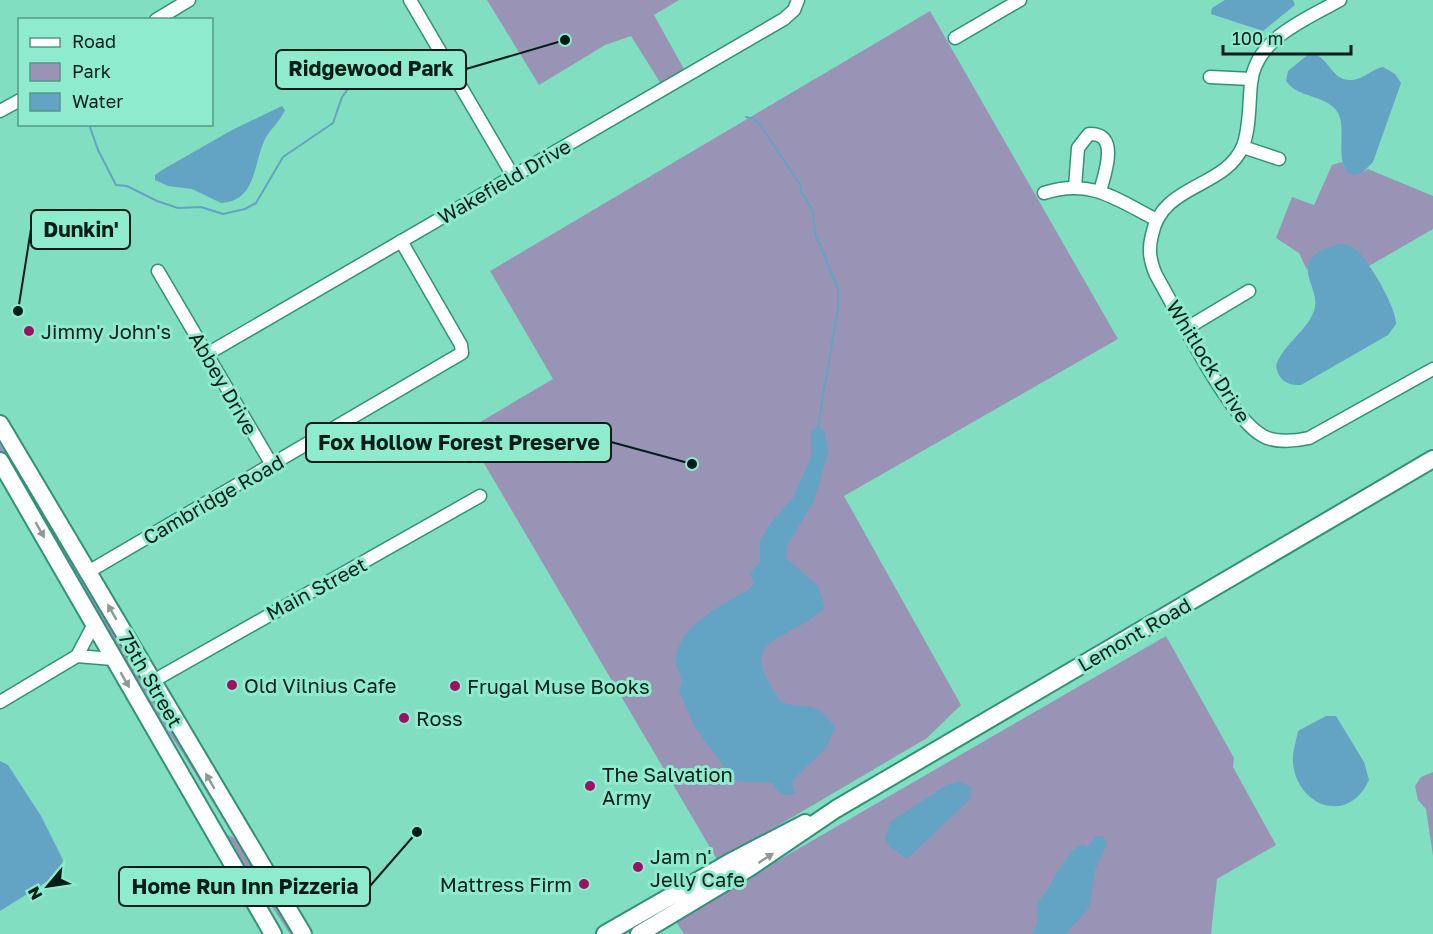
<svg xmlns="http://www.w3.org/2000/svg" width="1433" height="934" font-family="'Golos Text',sans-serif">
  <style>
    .green { fill: #9994b6 }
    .water { fill: #63a3c3 }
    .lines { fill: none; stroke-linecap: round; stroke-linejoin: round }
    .stream { stroke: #63a3c3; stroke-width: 2 }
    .minor-casing { stroke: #319278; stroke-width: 15 }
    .major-casing { stroke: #319278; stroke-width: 20 }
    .minor { stroke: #fff; stroke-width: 12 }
    .major { stroke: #fff; stroke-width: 16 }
    .oneway { fill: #8d9a96 }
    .poi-dot { fill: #9b1163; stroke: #8eebce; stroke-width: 2 }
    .labels { text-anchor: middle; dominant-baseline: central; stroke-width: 6; stroke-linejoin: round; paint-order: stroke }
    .street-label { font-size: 20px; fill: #011e16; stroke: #8eebce }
    .poi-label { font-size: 20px; fill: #011e16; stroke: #8eebce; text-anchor: start }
    .leader { fill: none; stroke: #011e16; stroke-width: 2 }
    .callout-dot { fill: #011e16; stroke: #8eebce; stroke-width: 2 }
    .callout { fill: #8eebce; stroke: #011e16; stroke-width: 2 }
    .callout-label { font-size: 21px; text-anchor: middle; font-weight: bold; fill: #011e16 }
  </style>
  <rect width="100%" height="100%" fill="#81dec1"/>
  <path class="green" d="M487,0H679L654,15L685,71L661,84L631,36L605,45L539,85Z
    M930,11L1118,339L844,496L961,705L927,738L718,861L465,431L553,379L490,271Z
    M1342,162L1345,169L1363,172L1368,169L1433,196V229L1369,266L1366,261L1309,262L1307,270L1299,253L1276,238L1292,197L1314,205L1332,165Z
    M0,444L59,535L225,823L182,752L144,697L0,450Z
    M1166,636L1234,758L1233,767L1276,845L1217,879L1211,934H684L675,920Z
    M1433,772V856L1426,809L1418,800L1415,786L1421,777Z
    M228,835L236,839L294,934H290L226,837Z"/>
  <path class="water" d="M1225,0H1293L1295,5L1263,31L1211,14L1212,8Z
    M1310,53C1329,55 1331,82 1352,80C1364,79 1372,69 1383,67L1395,74L1401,83L1373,162L1363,172L1353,175C1332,167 1348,130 1338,113C1327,94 1298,99 1286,81L1288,71Z
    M282,106L285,110C280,122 269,130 264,141C253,166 256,201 221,203L192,189L168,186L155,180V175L162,170L232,130Z
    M1342,244C1346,245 1351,246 1355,249C1368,258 1397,309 1396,324L1388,335L1301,385C1288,386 1278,380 1276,366C1283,343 1310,330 1315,307C1318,292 1303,275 1309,262C1315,251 1331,246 1342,244Z
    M818,426L824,430L828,452L814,501L787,546L786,558L818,586L825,608C787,644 732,634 781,702C811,711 814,698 835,728L826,748L792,781L795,794C782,797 779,794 772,783L734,781L695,727L679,691L682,682C681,676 677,669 676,664C674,627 723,605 749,589L754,583L750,573L760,562V540L774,519L793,498L811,457V432Z
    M1326,716H1336L1364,762L1369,780C1348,826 1297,806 1293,763C1292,753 1296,742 1298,731Z
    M0,761L8,765L41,816L63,860L59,874L0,911Z
    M960,782L971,787L970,799L907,859L890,847L885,839L890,822L947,785Z
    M1103,836L1107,844L1095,870L1089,908L1066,934H1032L1037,924L1038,902C1053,887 1062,853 1083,844L1088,847L1095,837Z"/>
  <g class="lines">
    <path class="stream" d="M746,117L754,119L761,126L801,186V191L813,212L815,233L838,289V308L818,426
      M89,124L98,150L116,185L127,186L157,201L178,208L201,207L223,214L245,209L256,203L283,157L333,123L342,97L357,77L376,74"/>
    <g class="minor-casing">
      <path id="minor" d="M410,0L513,176
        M1340,0C1305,20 1256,38 1251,83C1249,102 1250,128 1243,146C1225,189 1162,183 1152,235C1148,250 1150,261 1156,275C1178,313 1228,417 1263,436C1275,443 1296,441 1309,438L1433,369
        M156,20L189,0
        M955,38L1020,0
        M1210,77L1252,79
        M0,111L20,100
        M1243,147L1279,159
        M1075,187L1078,148L1089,134C1120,132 1105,174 1100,191
        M1044,193C1090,178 1116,199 1155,219
        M158,271L272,465
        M1187,328L1249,291
        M207,354L784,19L794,10L798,0
        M88,572L462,353L461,345L401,241
        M77,656L113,659
        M153,681L480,496
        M0,702L77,656L94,624"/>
    </g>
    <g class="major-casing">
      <path id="major" d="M0,424L303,934
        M0,461L273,934
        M605,934L734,860L805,823
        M639,934L749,868L836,809L1433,459"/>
    </g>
    <use href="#minor" class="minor"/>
    <use href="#major" class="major"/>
  </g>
  <defs><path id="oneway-solid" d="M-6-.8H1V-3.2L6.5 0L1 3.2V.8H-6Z" transform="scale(1.5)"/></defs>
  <g class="oneway">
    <use href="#oneway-solid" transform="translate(40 530) rotate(60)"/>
    <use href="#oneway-solid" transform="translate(112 612) rotate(-120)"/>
    <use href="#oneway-solid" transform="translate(125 680) rotate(60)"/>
    <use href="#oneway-solid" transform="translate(210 781) rotate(-120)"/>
    <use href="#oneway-solid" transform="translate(766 858) rotate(-33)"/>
  </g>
  <g class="poi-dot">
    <circle cx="29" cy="331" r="6"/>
    <circle cx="232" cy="685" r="6"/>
    <circle cx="455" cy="686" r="6"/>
    <circle cx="404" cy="718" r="6"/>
    <circle cx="590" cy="786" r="6"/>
    <circle cx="638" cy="867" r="6"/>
    <circle cx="584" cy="884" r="6"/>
  </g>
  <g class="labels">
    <g class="street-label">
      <text transform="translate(504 181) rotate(-30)">Wakefield Drive</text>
      <text transform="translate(1209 361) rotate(58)">Whitlock Drive</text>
      <text transform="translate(224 383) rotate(60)">Abbey Drive</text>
      <text transform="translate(213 499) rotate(-30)">Cambridge Road</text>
      <text transform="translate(316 588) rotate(-28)">Main Street</text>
      <text transform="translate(1134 634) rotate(-30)">Lemont Road</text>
      <text transform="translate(151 679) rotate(60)">75th Street</text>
    </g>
    <g class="poi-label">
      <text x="41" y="331">Jimmy John's</text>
      <text x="244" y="685">Old Vilnius Cafe</text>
      <text x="467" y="686">Frugal Muse Books</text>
      <text x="416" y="718">Ross</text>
      <text x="602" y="774">The Salvation<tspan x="602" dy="23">Army</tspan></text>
      <text x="650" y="856">Jam n'<tspan x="650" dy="23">Jelly Cafe</tspan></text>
      <text x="572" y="884" text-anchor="end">Mattress Firm</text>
    </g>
  </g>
  <path class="leader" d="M565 40L466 69M18 311L31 229M692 464L611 442M417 832L370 886"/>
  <g class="callout-dot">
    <circle cx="565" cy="40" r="6"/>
    <circle cx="18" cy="311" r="6"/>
    <circle cx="692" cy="464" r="6"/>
    <circle cx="417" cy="832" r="6"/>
  </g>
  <g class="callout">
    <rect x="276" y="50" width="190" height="39" rx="6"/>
    <rect x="31" y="210" width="99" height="39" rx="6"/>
    <rect x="306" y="423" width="305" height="39" rx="6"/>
    <rect x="119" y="867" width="251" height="39" rx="6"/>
  </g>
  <g class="callout-label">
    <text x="371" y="76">Ridgewood Park</text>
    <text x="81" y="237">Dunkin'</text>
    <text x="459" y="450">Fox Hollow Forest Preserve</text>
    <text x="245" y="894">Home Run Inn Pizzeria</text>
  </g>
  <rect x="18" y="18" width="195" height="108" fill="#8eebce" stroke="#569984" stroke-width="1.5"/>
  <rect x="30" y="38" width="30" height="9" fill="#ffffff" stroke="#569984" stroke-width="1.5"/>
  <text x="72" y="48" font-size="18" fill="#011e16">Road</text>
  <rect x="30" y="63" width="30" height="18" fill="#9994b6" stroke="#569984" stroke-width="1.5"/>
  <text x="72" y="78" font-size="18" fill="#011e16">Park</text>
  <rect x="30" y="93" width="30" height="18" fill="#63a3c3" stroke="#569984" stroke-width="1.5"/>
  <text x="72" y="108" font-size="18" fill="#011e16">Water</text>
  <g transform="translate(48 886) rotate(241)" stroke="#8eebce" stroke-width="4.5" paint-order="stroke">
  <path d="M0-4.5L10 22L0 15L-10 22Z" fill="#011e16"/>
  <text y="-9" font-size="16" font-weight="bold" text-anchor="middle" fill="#011e16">N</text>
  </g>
  <path d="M1223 45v9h128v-9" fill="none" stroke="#011e16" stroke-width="3"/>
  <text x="1232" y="45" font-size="18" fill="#011e16" stroke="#8eebce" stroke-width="4.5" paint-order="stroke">100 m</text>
</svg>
